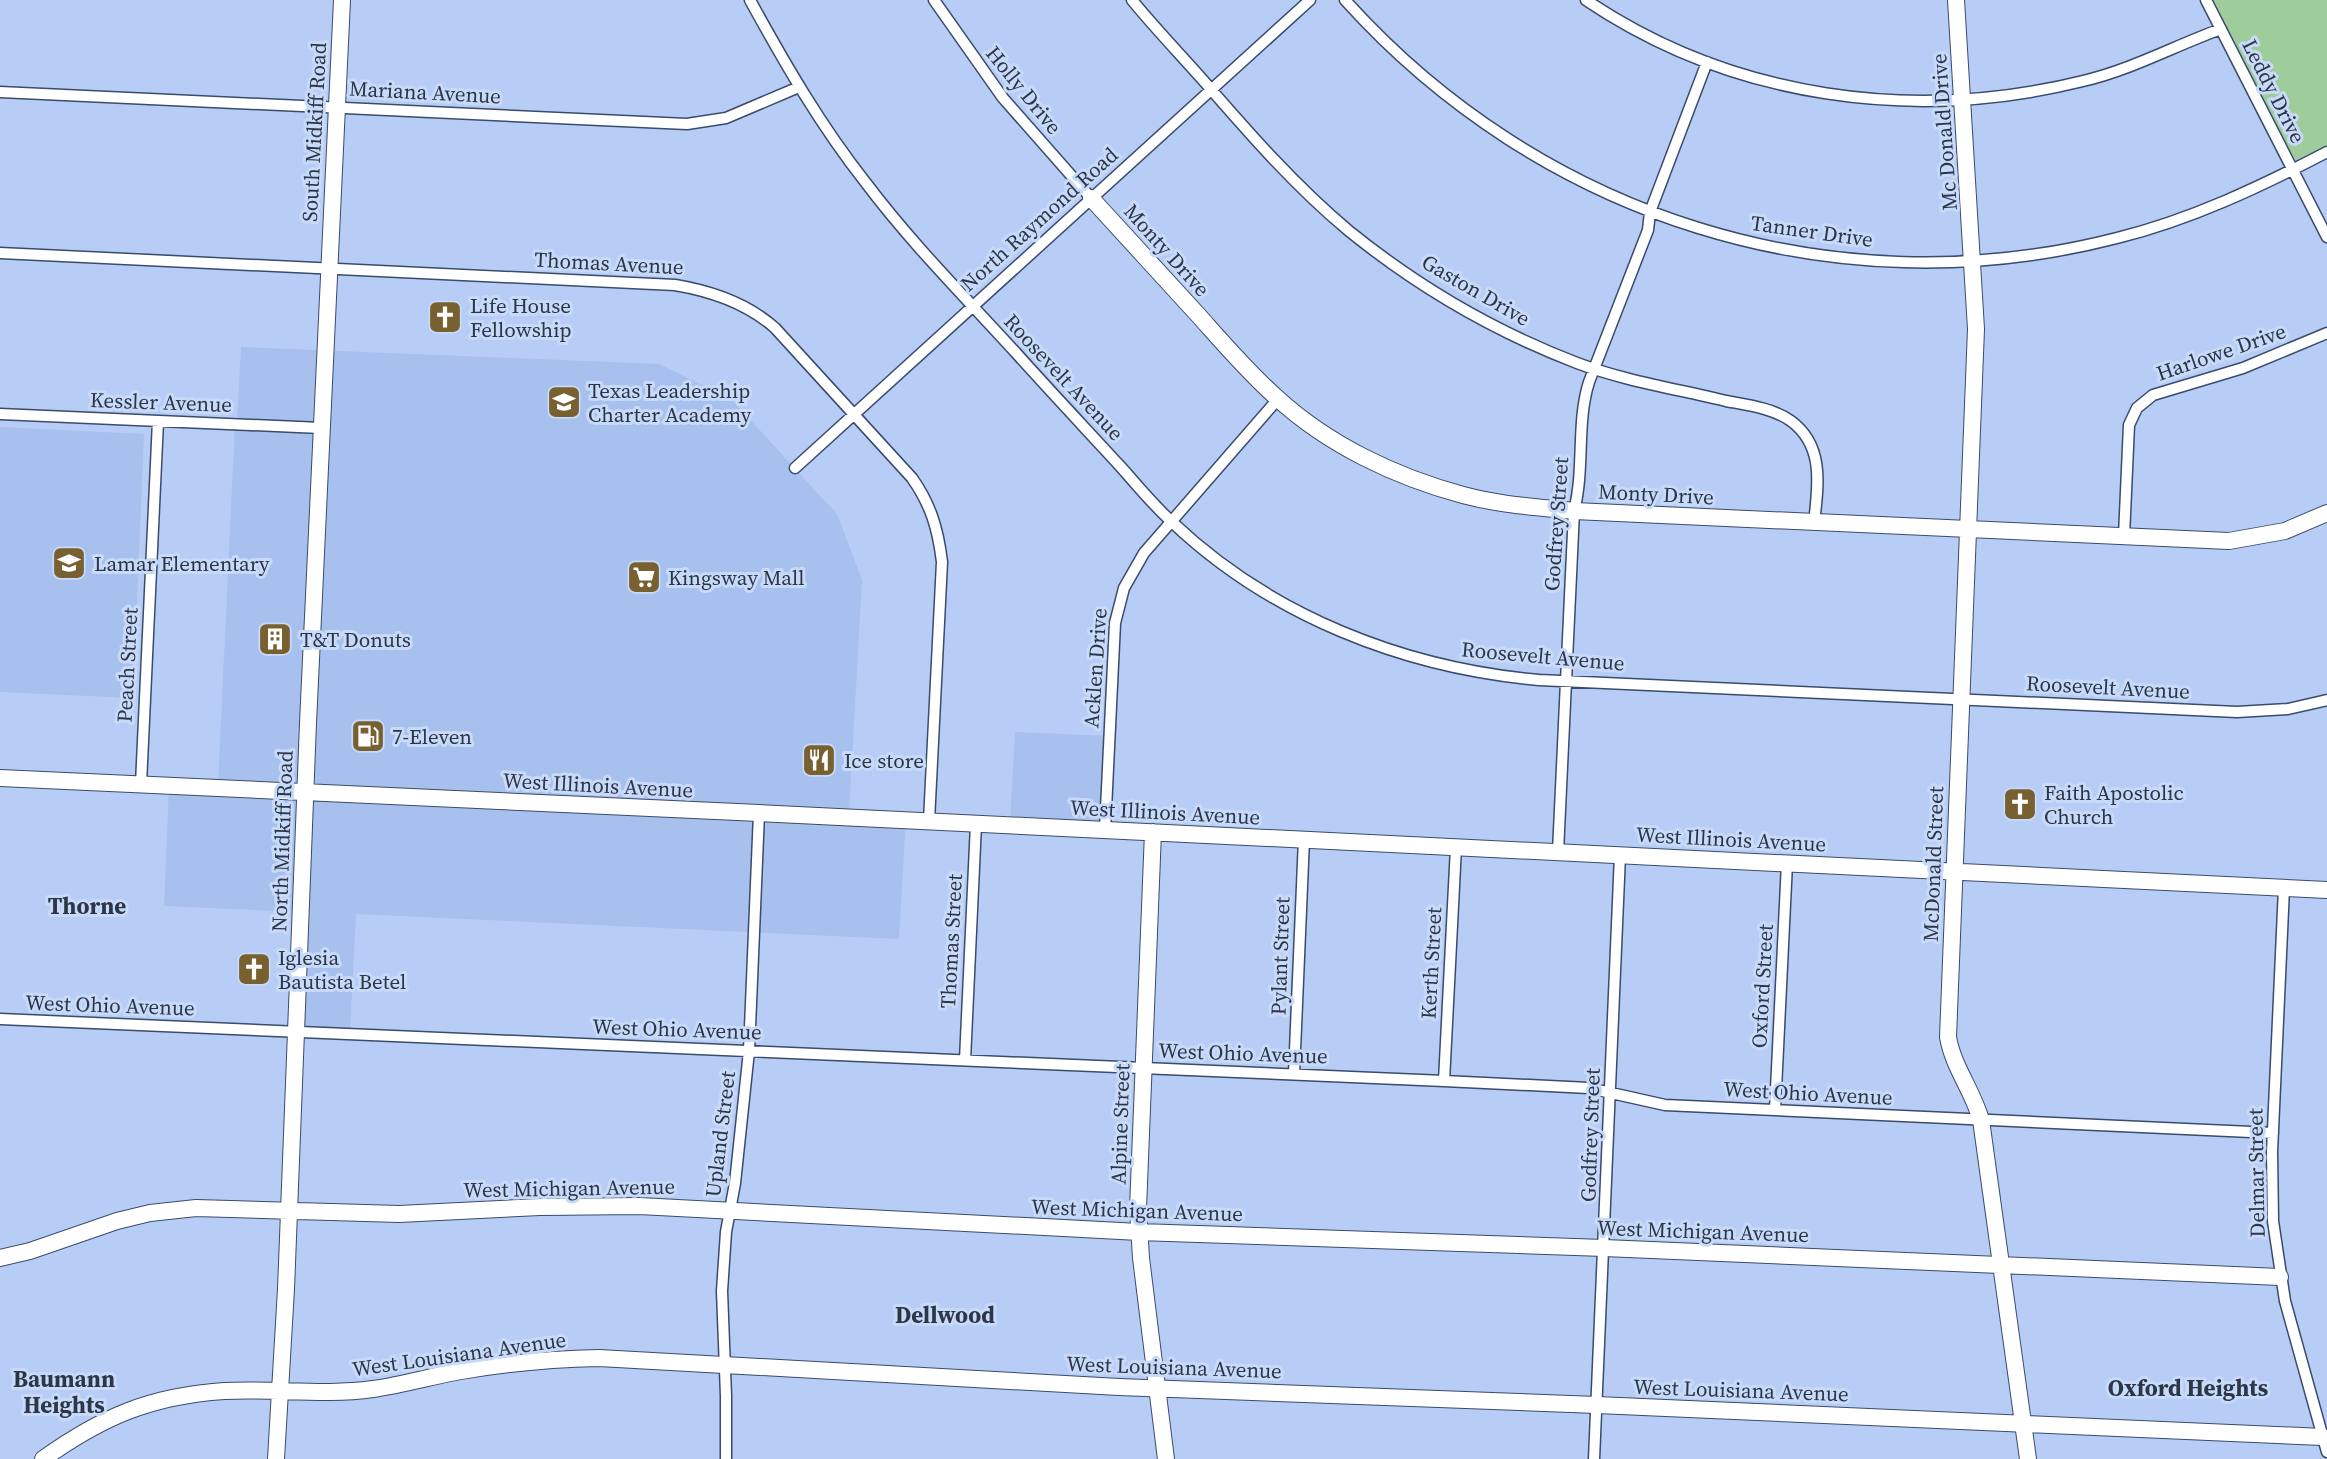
<svg xmlns="http://www.w3.org/2000/svg" width="2327" height="1459" font-family="'Source Serif 4',serif">
  <style>
    .built { fill: #a8c0ed }
    .green { fill: #9ecd9b }
    .lines { fill: none; stroke-linecap: round; stroke-linejoin: round }
    .street-casing { stroke: #3a4b6d; stroke-width: 13 }
    .secondary-casing { stroke: #3a4b6d; stroke-width: 18 }
    .street { stroke: #fff; stroke-width: 10 }
    .secondary { stroke: #fff; stroke-width: 16 }
    .labels { text-anchor: middle; dominant-baseline: central; stroke-width: 6; stroke-linejoin: round; paint-order: stroke }
    .street-label { font-size: 21px; fill: #2d3646; stroke: #c8dafa }
    .poi-label { font-size: 21px; fill: #2d3646; stroke: #c8dafa; text-anchor: start }
    .neighbourhood-label { font-size: 23px; font-weight: bold; fill: #2d3646; stroke: #c8dafa }
  </style>
  <rect width="100%" height="100%" fill="#b7cdf5"/>
  <path class="built" d="M241,347L659,364L731,399L837,514L862,580L849,814L906,817L899,939L356,914L350,1033L301,1031L299,912L164,906L169,786L218,785L235,423H237Z
    M0,427L144,434L133,698L0,692Z
    M1015,732L1110,736L1106,827L1010,822Z"/>
  <path class="green" d="M2211,0H2327V145L2296,160L2290,153Z"/>
  <g class="lines">
    <g class="street-casing">
      <path id="street" d="M750,0C785,64 821,126 866,183C912,244 966,298 1017,354C1051,392 1086,429 1120,466C1137,485 1153,505 1172,522C1271,616 1404,668 1539,680L2237,712L2288,709L2327,700
        M934,0L1003,98L1091,198
        M1132,0C1154,27 1179,53 1202,79C1248,132 1295,186 1349,231C1417,286 1496,332 1577,363C1625,381 1677,389 1726,401C1747,405 1773,408 1791,421C1825,446 1818,486 1814,523
        M1345,0C1540,217 1833,311 2117,238C2190,220 2260,187 2327,152
        M1586,0C1733,99 1914,123 2083,81C2133,69 2174,46 2221,29
        M2206,0L2327,237
        M0,92L687,124L726,118L799,87
        M0,253L675,285C711,291 747,303 775,328L912,478C931,505 938,529 942,562L929,821
        M0,414L321,428
        M795,468L1310,0
        M2124,536L2129,425L2137,408L2153,395L2243,368L2327,333
        M141,784L158,421
        M1105,830L1115,623L1124,588L1144,553L1278,399
        M1558,852L1574,511C1585,468 1576,423 1589,382L1648,230L1650,212L1707,62
        M2284,888L2272,1152L2273,1221L2285,1301L2327,1452
        M0,1019L1444,1081L1589,1088L1665,1105L2273,1133
        M965,1060L976,824
        M1294,1074L1304,839
        M1444,1081L1456,847
        M1775,1110L1787,863
        M726,1459V1396L722,1291L726,1232L735,1183L749,1051L759,813
        M1594,1459L1620,855"/>
    </g>
    <g class="secondary-casing">
      <path id="secondary" d="M1956,0L1976,329L1948,1037C1953,1067 1973,1091 1981,1120L2028,1459
        M1091,198C1127,237 1163,277 1199,316C1224,344 1248,372 1276,397C1328,445 1396,477 1463,495C1500,505 1537,507 1574,511L2229,541L2285,531L2327,513
        M0,778L759,813L2327,890
        M1153,832L1138,1209L1141,1258L1166,1459
        M0,1258L30,1251L117,1221L150,1213L196,1208L399,1214L540,1207L639,1206L1139,1232L1604,1248L2280,1277
        M43,1459C102,1417 150,1396 224,1391C274,1388 323,1396 373,1389C403,1385 432,1376 461,1371C507,1363 553,1359 599,1358L1119,1387L1597,1405L2323,1437
        M276,1459L286,1289L308,723L342,0"/>
    </g>
    <use href="#street" class="street"/>
    <use href="#secondary" class="secondary"/>
  </g>
  <defs>
    <g id="church-square" transform="scale(1.75)"><rect x="-9" y="-9" width="18" height="18" rx="4" fill="#786031" stroke="#c8dafa"/><path d="M-1.2-6h2.4v3.5h3.3v2.4h-3.3V6h-2.4V-.1h-3.3v-2.4h3.3Z" fill="#fff"/></g>
    <g id="school-square" transform="scale(1.75)"><rect x="-9" y="-9" width="18" height="18" rx="4" fill="#786031" stroke="#c8dafa"/><path d="M0-5L7-2L0 1L-7-2ZM-4 1L0 2.5L4 1V4Q0 6-4 4Z" fill="#fff"/></g>
    <g id="supermarket-square" transform="scale(1.75)"><rect x="-9" y="-9" width="18" height="18" rx="4" fill="#786031" stroke="#c8dafa"/><path d="M-6-5.5h2.5l.6 2H6L4.5 2H-2.5L-4.4-4H-6ZM-1.5 3.2a1.3 1.3 0 1 0 .1 0ZM3 3.2a1.3 1.3 0 1 0 .1 0Z" fill="#fff"/></g>
    <g id="building-square" transform="scale(1.75)"><rect x="-9" y="-9" width="18" height="18" rx="4" fill="#786031" stroke="#c8dafa"/><path d="M-4-6H4V6H1V3H-1V6H-4ZM-2.5-4.3h1.7v1.8h-1.7ZM.8-4.3h1.7v1.8H.8ZM-2.5-1h1.7V.8h-1.7ZM.8-1h1.7V.8H.8Z" fill="#fff"/></g>
    <g id="fuel-square" transform="scale(1.75)"><rect x="-9" y="-9" width="18" height="18" rx="4" fill="#786031" stroke="#c8dafa"/><path d="M-5.5-6h7V0h2V4h1.3V-2.5L3-4.5l.8-.8L6-3V5H2.5V1h-1V6h-7ZM-4.2-4.7v3.2H.2V-4.7Z" fill="#fff"/></g>
    <g id="restaurant-square" transform="scale(1.75)"><rect x="-9" y="-9" width="18" height="18" rx="4" fill="#786031" stroke="#c8dafa"/><path d="M-5-6h1v4h1v-4h1v4h1v-4h1v5L-1.5 .5V6h-2V.5L-5-1ZM5-6V6H3V1.5H1.5Q1.5-4 5-6Z" fill="#fff"/></g>
  </defs>
  <g fill-rule="evenodd">
    <use href="#church-square" x="445" y="317"/>
    <use href="#school-square" x="564" y="402"/>
    <use href="#school-square" x="69" y="563"/>
    <use href="#supermarket-square" x="644" y="577"/>
    <use href="#building-square" x="275" y="639"/>
    <use href="#fuel-square" x="368" y="736"/>
    <use href="#restaurant-square" x="819" y="760"/>
    <use href="#church-square" x="2020" y="804"/>
    <use href="#church-square" x="254" y="969"/>
  </g>
  <g class="labels">
    <g class="street-label">
      <text transform="translate(1024 90) rotate(51)">Holly Drive</text>
      <text transform="translate(2274 91) rotate(63)">Leddy Drive</text>
      <text transform="translate(425 92) rotate(3)">Mariana Avenue</text>
      <text transform="translate(314 132) rotate(-87)">South Midkiff Road</text>
      <text transform="translate(1944 132) rotate(-94)">Mc Donald Drive</text>
      <text transform="translate(1039 219) rotate(-42)">North Raymond Road</text>
      <text transform="translate(1812 231) rotate(8)">Tanner Drive</text>
      <text transform="translate(1167 250) rotate(48)">Monty Drive</text>
      <text transform="translate(609 263) rotate(3)">Thomas Avenue</text>
      <text transform="translate(1476 290) rotate(30)">Gaston Drive</text>
      <text transform="translate(2221 352) rotate(-19)">Harlowe Drive</text>
      <text transform="translate(1064 377) rotate(47)">Roosevelt Avenue</text>
      <text transform="translate(161 402) rotate(2)">Kessler Avenue</text>
      <text transform="translate(1656 494) rotate(3)">Monty Drive</text>
      <text transform="translate(1556 524) rotate(-86)">Godfrey Street</text>
      <text transform="translate(1543 656) rotate(5)">Roosevelt Avenue</text>
      <text transform="translate(127 665) rotate(-87)">Peach Street</text>
      <text transform="translate(1095 668) rotate(-86)">Acklen Drive</text>
      <text transform="translate(2108 687) rotate(3)">Roosevelt Avenue</text>
      <text transform="translate(598 785) rotate(3)">West Illinois Avenue</text>
      <text transform="translate(1165 812) rotate(3)">West Illinois Avenue</text>
      <text transform="translate(1731 839) rotate(3)">West Illinois Avenue</text>
      <text transform="translate(282 841) rotate(-88)">North Midkiff Road</text>
      <text transform="translate(1933 864) rotate(-88)">McDonald Street</text>
      <text transform="translate(951 941) rotate(-87)">Thomas Street</text>
      <text transform="translate(1280 956) rotate(-88)">Pylant Street</text>
      <text transform="translate(1431 963) rotate(-87)">Kerth Street</text>
      <text transform="translate(1762 986) rotate(-87)">Oxford Street</text>
      <text transform="translate(110 1005) rotate(2)">West Ohio Avenue</text>
      <text transform="translate(677 1029) rotate(2)">West Ohio Avenue</text>
      <text transform="translate(1243 1053) rotate(2)">West Ohio Avenue</text>
      <text transform="translate(1808 1093) rotate(3)">West Ohio Avenue</text>
      <text transform="translate(1120 1124) rotate(-88)">Alpine Street</text>
      <text transform="translate(720 1134) rotate(-83)">Upland Street</text>
      <text transform="translate(1590 1135) rotate(-88)">Godfrey Street</text>
      <text transform="translate(2256 1173) rotate(-91)">Delmar Street</text>
      <text transform="translate(569 1188) rotate(-1)">West Michigan Avenue</text>
      <text transform="translate(1137 1210) rotate(2)">West Michigan Avenue</text>
      <text transform="translate(1703 1231) rotate(2)">West Michigan Avenue</text>
      <text transform="translate(459 1354) rotate(-8)">West Louisiana Avenue</text>
      <text transform="translate(1174 1367) rotate(2)">West Louisiana Avenue</text>
      <text transform="translate(1741 1390) rotate(2)">West Louisiana Avenue</text>
    </g>
    <g class="poi-label">
      <text x="470" y="305">Life House<tspan x="470" dy="24">Fellowship</tspan></text>
      <text x="588" y="390">Texas Leadership<tspan x="588" dy="24">Charter Academy</tspan></text>
      <text x="94" y="563">Lamar Elementary</text>
      <text x="668" y="577">Kingsway Mall</text>
      <text x="300" y="639">T&amp;T Donuts</text>
      <text x="392" y="736">7-Eleven</text>
      <text x="844" y="760">Ice store</text>
      <text x="2044" y="792">Faith Apostolic<tspan x="2044" dy="24">Church</tspan></text>
      <text x="278" y="957">Iglesia<tspan x="278" dy="24">Bautista Betel</tspan></text>
    </g>
    <g class="neighbourhood-label">
      <text x="87" y="906">Thorne</text>
      <text x="945" y="1315">Dellwood</text>
      <text x="64" y="1379">Baumann<tspan x="64" dy="26">Heights</tspan></text>
      <text x="2188" y="1388">Oxford Heights</text>
    </g>
  </g>
</svg>
